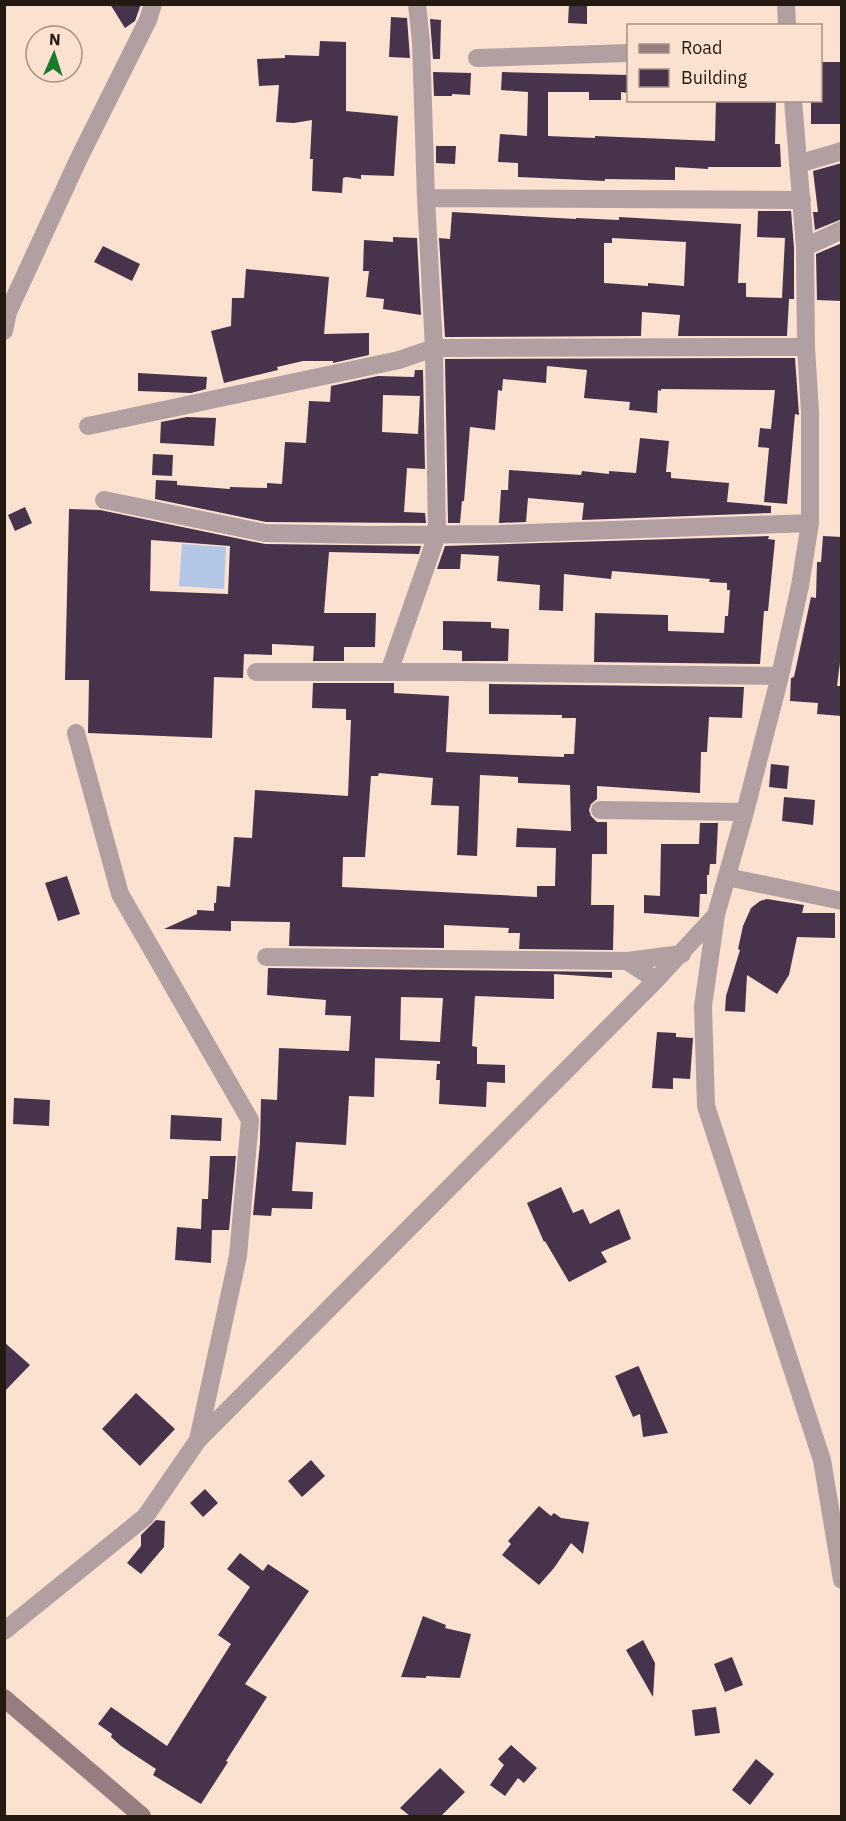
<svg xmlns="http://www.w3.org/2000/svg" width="846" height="1821" font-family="'IBM Plex Sans',sans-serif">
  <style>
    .water { fill: #b3c6e6 }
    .building { fill: #47334c; fill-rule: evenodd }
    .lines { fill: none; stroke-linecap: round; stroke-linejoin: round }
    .minor { stroke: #b19fa1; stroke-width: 18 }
    .secondary { stroke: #967d7f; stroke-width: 18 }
  </style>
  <rect width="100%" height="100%" fill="#fbe1d0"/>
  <path class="water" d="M182,544L226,547L224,589L179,586Z"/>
  <path class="building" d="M110,4H141L135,21L125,28Z
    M569,4H587V24L568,23Z
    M391,17L407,18L410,58L389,57Z
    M430,19L441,20L440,59H433Z
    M320,41L346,42V111L398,116L394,176L361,175V179L346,177L343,178L342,193L312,191L313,159H310L312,120L294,123L276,122L279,85L259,86L257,59L285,58V55L319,56Z
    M820,62H842V124H811V100H820Z
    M433,72L471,73L470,95L452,94V96H434Z
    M502,72L628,75V93L621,92V100H589V92H548V136L595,138V136L715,141L716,100H776L775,144H780L781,167H708V169L675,167V180L605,179V181L518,177V163L498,162L500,134L527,136L528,92L501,90Z
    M436,146H456L455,164L436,163Z
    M842,163V219L815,230L813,212H818L813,171Z
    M758,211H791L794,248V299H789L787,336H678L680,315L642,312L641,336L445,337L439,238L450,239L452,212L576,219V218L619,220V217L741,224L738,283H746V297L782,298L785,238L757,237ZM612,238L686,242L684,286L648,283V286L604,283V243H612Z
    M393,237L417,238L421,315L383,309L384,299L366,297L369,271H363L364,240L393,242Z
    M842,243V301L817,300L816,254Z
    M103,246L140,264L132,281L94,262Z
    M246,269L329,277L324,334L369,333V355L333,363V361H303L277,367L278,370L224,383L211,331L231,326L232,298H244Z
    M795,358L799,415L795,414L787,504L764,502L769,448L758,447L760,428L771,429L775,390L661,389V391L658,390L657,413L629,410L630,402L584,398L587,370L547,366L546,383L503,379L502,391L498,390L495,430L470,427L464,501H462L460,523H448L445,359Z
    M415,370H423L425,469L407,468L404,512L425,513L426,523L266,522L155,499L156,480L177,481V485L230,489V487L267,488V483L282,484L285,442L306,443L309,401L330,402L331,386L378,376L414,377ZM383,395L420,396L418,434L382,432Z
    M138,373L207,377L206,389L191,393L138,391Z
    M187,417L216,418L214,446L160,443L161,422Z
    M640,438L669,441L666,472H671V478L729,483L727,502L771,506V513L582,520L584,503L528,498L526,522L499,523L501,490H508L509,470L581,475L582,471L609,474V471L636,473Z
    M153,454L173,455L172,476L152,475Z
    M25,507L32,523L15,531L8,515Z
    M69,509L100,510L265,544L421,546L419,554L329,552L324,613H376L375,647H344V661H313L314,646L272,644V655L244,654L243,678L214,677L212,738L88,733L89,680H65ZM151,540L230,546L228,594L150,591Z
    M769,536L768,539L775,540L768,611H764L760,664L594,662L595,613L668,615V631L724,633L725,616H728L730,590H727V583L709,582L710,579L612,571L611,579L564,574L563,611L539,610L540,585L497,581L499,556L461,554L460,569H437L445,546Z
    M823,536L842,537V647L837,686H842V716L817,714L818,703L790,701L791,678L794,677L811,597L816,598L817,562H821Z
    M443,621L491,622V628L509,629L508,661H462V651L443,650Z
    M313,683H394V693L449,696L446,752L564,757V754H574L576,718H562V715L489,714V684L744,687L742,718L709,717L707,752H701L700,793L597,786V799L591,804L589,810L591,816L597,822H607V854H592L591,905H614L613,950L519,949L520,933H508L509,928L444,925V948L289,946L290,922L231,921V931L164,929L197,914V910L214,911V903H216L217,886L230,887L234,837L252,838L255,790L348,796L351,720H346V709L312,708ZM379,773L433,778L431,805L459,806L457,855L477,856L480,775L518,777V783L570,785L571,831L517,828L516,847L556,848L555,886H537V897L342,887L343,857H365L371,776H378Z
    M771,764L789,766L787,789L769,787Z
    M784,797L815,800L813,825L782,821Z
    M700,823H718L716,864H710L709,875H707V894H700L699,917L644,913V895L660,896L661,844H699Z
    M67,876L80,914L58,921L45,883Z
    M767,899L804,905L802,913H835V938L797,937L789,975L777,994L747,975L745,1012L725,1011L726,996L740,950L738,949L743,926L751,908L760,901Z
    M268,968L612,972V978L554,974V999L475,996L472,1046L477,1047V1064L505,1065V1083L487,1082L486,1107L439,1104L440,1080H436L437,1064H440V1061L375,1058L374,1097L349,1096L346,1145L296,1142L292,1191L313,1192L312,1209L272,1208L271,1216L253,1215L260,1143L261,1099L277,1100L279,1048L349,1051L351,1016L325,1015L326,1000L267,995ZM401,997L443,998L440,1042L400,1040Z
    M657,1032L676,1033V1037L693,1038L690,1079L673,1078V1089L652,1088Z
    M14,1098L50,1100L49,1126L13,1124Z
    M171,1115L222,1118L221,1141L170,1139Z
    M210,1156H236L229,1230H212L211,1263L175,1260L177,1227L201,1229L202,1199H208Z
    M561,1187L573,1213L583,1209L590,1224L619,1209L631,1239L601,1252L607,1262L569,1282L545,1241L544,1242L527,1203Z
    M4,1342L30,1365L4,1392Z
    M638,1366L639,1367L668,1433L643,1437L640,1414L633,1417L615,1376Z
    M136,1393L175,1429L140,1466L102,1429Z
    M311,1460L325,1476L302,1497L288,1481Z
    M205,1489L218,1503L203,1517L190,1503Z
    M539,1506L551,1516L554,1513L561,1518L589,1522L583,1554L571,1543L554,1568L539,1585L502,1555L511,1544L508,1541Z
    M156,1520L165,1521L164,1547L141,1574L127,1563L141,1546V1535Z
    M240,1553L263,1571L268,1564L309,1591L245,1684L267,1697L226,1761L228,1762L201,1804L153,1775L156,1769L121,1746L111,1737L112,1734L98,1724L111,1707L167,1746L231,1644L218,1635L250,1587L227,1569Z
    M423,1616L446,1625L445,1628L471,1634L460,1678L426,1676V1678L401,1677Z
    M643,1640L655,1663L653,1697L626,1650Z
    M732,1657L743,1685L725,1692L714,1664Z
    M716,1707L720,1733L695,1736L692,1710Z
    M511,1745L537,1768L524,1783L518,1778L505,1796L490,1785L504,1765L498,1759Z
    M756,1759L774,1774L750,1805L732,1790Z
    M440,1768L465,1792L441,1816H410L400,1808Z"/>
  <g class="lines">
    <path class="minor" d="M786,4L787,26
      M477,58L628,53
      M793,100L805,247L806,347L810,412V523L800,586L780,676L745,812L716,915L703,1006L706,1106L822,1460L842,1580
      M798,164L842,151
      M426,198L802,200
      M805,247L842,230
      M4,331L8,312L79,158L148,20L153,4
      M88,426L399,360L434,348L806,347
      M104,500L265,533L370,535L499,534L810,523
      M256,672H451L780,676
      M389,672L437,535L434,348L426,198L421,42L417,4
      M600,810L745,812
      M727,877L842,901
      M266,957L627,961L656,980
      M627,961L682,954
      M198,1440L656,980L716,915
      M4,1631L145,1517L198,1440L238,1256L250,1120L120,894L76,733"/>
    <path class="secondary" d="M4,1698L142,1816"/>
  </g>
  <rect width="846" height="1821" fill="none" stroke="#251a12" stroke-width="12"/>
  <rect x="627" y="24" width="195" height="78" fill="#fbe1d0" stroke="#a59184" stroke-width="1.5"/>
  <rect x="639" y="44" width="30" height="9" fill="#967d7f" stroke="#a59184" stroke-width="1.5"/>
  <text x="681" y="54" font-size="18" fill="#251a12">Road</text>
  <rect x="639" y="69" width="30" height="18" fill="#47334c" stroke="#a59184" stroke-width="1.5"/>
  <text x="681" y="84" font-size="18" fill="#251a12">Building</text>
  <g transform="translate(54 54) rotate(3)"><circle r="28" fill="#fbe1d0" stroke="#a59184" stroke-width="1.5"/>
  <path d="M0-4.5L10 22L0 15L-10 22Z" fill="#1a792a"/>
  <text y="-9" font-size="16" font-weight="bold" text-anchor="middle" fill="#251a12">N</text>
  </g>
</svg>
